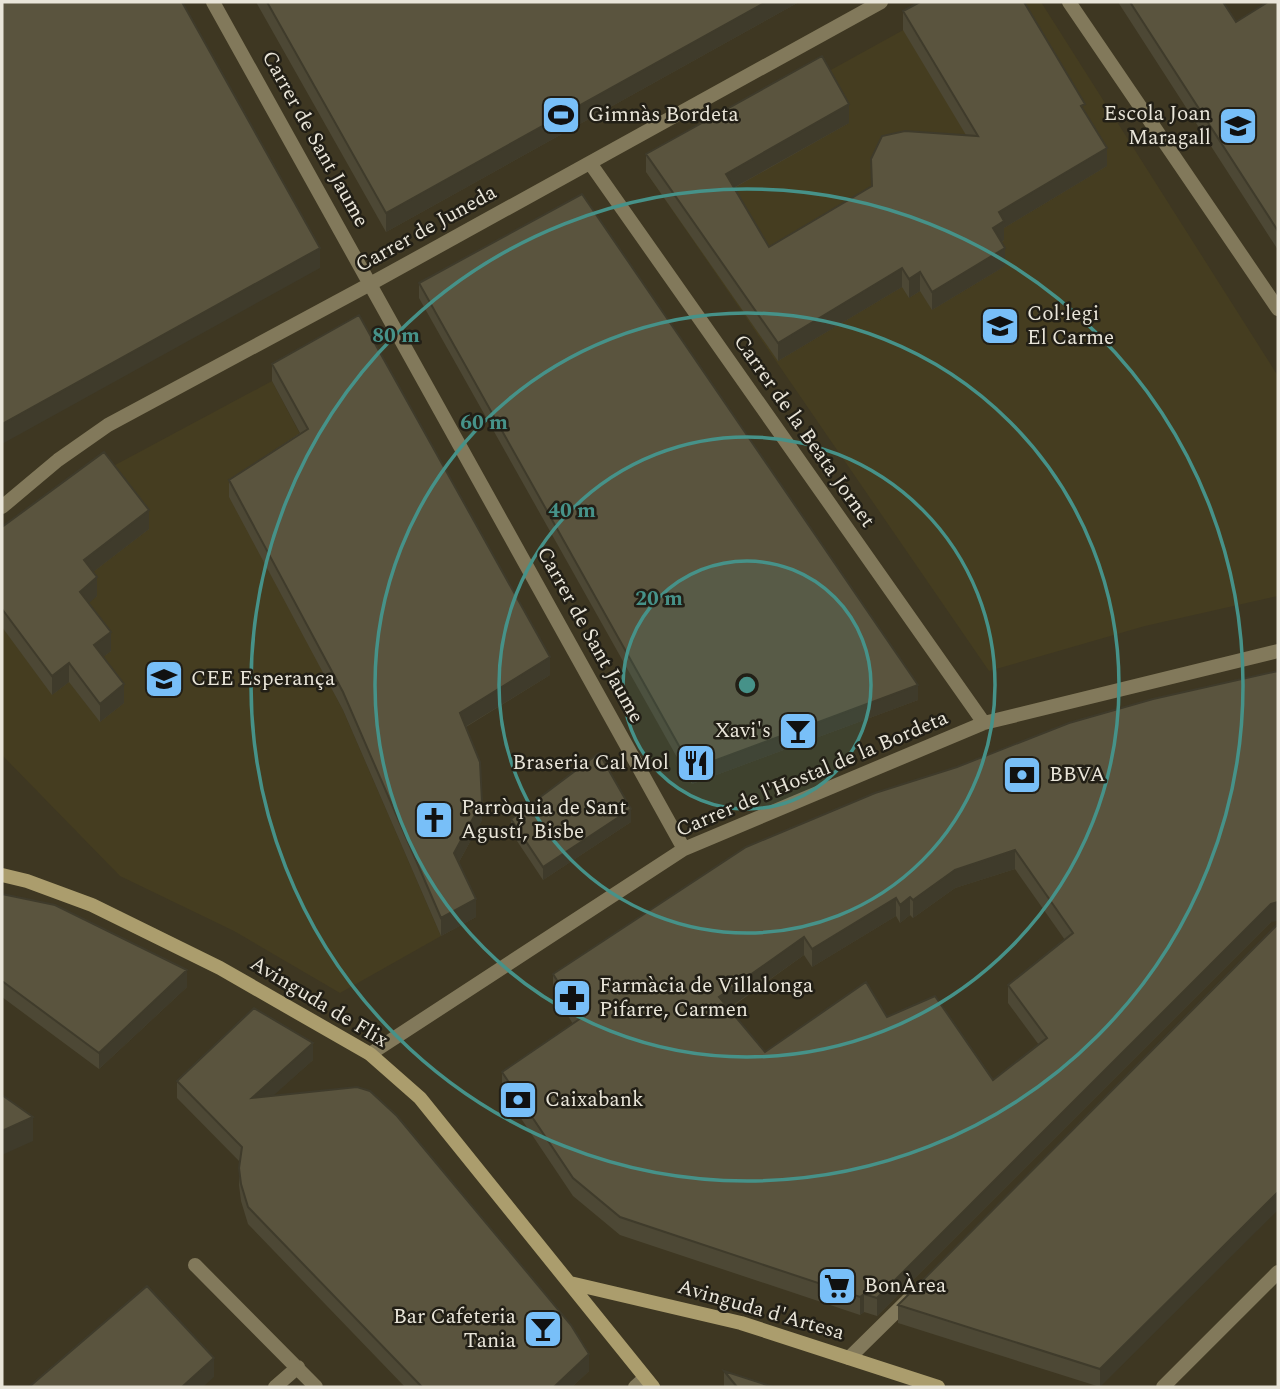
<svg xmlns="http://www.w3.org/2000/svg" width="1280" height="1389" font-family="Spectral,serif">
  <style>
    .built { fill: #453d20 }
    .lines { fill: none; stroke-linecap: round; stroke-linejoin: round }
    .minor { stroke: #82795b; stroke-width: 14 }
    .secondary { stroke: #ab9d6d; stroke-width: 14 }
    .wall { fill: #4d4835; fill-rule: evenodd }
    .shaded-wall { fill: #3f3b2b }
    .building { fill: #5a543e; stroke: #3f3b2b; stroke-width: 2; fill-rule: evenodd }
    .ring { fill: none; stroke: #469289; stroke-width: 3.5 }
    .labels { text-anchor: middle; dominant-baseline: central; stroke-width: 5; stroke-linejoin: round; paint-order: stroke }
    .poi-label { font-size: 21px; fill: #e9e5d9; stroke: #221f16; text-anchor: start }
    .street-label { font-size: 21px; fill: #e9e5d9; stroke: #221f16 }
    .centre { fill: #469289; stroke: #221f16; stroke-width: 3.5 }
    .ring-label { font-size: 21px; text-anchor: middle; font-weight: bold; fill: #469289; stroke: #221f16; stroke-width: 5; stroke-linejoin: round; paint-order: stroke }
  </style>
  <rect width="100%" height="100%" fill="#3e3722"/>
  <path class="built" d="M954,2H1041L1278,376V596L1145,626L989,671L646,172Z
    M272,381L307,447L311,648L343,710L441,936L340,993L234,931L120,876L2,755V545L104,471Z"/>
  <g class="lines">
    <path class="minor" d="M213,2L684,849
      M1069,2L1278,309
      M590,163L984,723
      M2,507L58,460L108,425L372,283L881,2
      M370,1054L684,849L984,723L1278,651
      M195,1265L316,1387
      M849,1358L911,1297
      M275,1387L298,1367
      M635,1387L645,1378
      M1163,1387L1278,1272"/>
    <path class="secondary" d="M2,875L27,881L92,905L153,935L220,968L370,1054L420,1098L653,1387
      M570,1283L741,1323L938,1387"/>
  </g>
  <path class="wall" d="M256,2H799L386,232Z
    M1118,2H1223L1236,22L1278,2V250Z
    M903,11L1085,112L1107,166L1004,228V240L1002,242L1005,266L932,310L920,291L909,298L902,287L778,361L646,172V154L849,123L734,188L769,247L872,186L966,135L903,30Z
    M419,283L918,700L692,784L419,298Z
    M272,364L550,675L466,727L482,820L459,862L476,917L441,936L343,710L229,497V480L300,433L272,381Z
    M2,527L149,529L93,572L97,596L88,603L111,651L103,657L124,703L100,722L69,682L52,695L2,627Z
    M875,793L1271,922L877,1316L864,1312L860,1315L620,1235L573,1196L502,1090V1072L573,1024L553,992V974ZM1015,869L1065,940L1008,985V1003L1039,1045L993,1080L887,1017L765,1052L729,1009L804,955L812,967L896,916L900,923L910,915L913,918L955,888Z
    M511,819L631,822L543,880L511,832Z
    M2,894L187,987L99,1069L2,997Z
    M1278,924L1100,1387L898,1323V1305Z
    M313,1060L273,1095L589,1371L572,1387H405L248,1224L241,1201L239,1185L240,1162L177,1098V1081Z
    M724,1371L773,1387H724Z"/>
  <path class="shaded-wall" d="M766,2H799L386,232V213Z
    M849,104V123L726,192V174Z
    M1107,148V166L1004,228V240L993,247V228L999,212Z
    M320,248V268L2,444V424Z
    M1005,248V266L932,310V292Z
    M902,268V287L778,361V343Z
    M920,272V291L909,298V279Z
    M149,510V529L84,579V560Z
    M97,577V596L80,611V592Z
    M111,632V651L94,664V645Z
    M550,657V675L460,730V713Z
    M69,663V682L52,695V676Z
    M124,684V703L100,722V704Z
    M918,685V700L692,784V769Z
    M482,802V820L454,871V853Z
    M631,809V822L543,880V867Z
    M1015,850V869L955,888L913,918V900L955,870Z
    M910,897V915L900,923V905Z
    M896,898V916L812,967V949Z
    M476,899V917L441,936V918Z
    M1278,902V921L1271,922L877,1316V1298L1271,904Z
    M804,937V955L719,1015V997Z
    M187,970V987L99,1069V1053Z
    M313,1043V1060L252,1115V1098Z
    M33,1117V1141L2,1155V1131Z
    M1278,1192V1210L1100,1387V1369Z
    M864,1294V1312L860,1315V1297Z
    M589,1354V1371L572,1387H554Z
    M214,1358V1377L203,1387H182Z"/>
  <path class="building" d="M2,2H182L320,248L2,424Z
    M267,2H766L386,213Z
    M920,2H1024L1085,104L1081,106L1107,148L999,212L1004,221L993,228L1005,248L932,292L920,272L909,279L902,268L778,343L646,154L822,56L849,104L726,174L769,247L872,186L871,159L882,136L905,131L978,136L903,11Z
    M1130,2H1223L1236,22L1268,2H1278V231Z
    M582,194L918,685L692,769L419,283Z
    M359,315L550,657L460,713L480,762L482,802L454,853L476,899L441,918L343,692L229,480L308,429L272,364Z
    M104,452L149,510L84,560L97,577L80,592L111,632L94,645L124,684L100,704L69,663L52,676L2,609V527Z
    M1278,671V902L1271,904L877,1298L864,1294L860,1297L620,1217L573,1178L502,1072L581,1018L553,974L746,847L875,793L957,767L1069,723L1153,699ZM1015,850L1073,933L1008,985L1047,1038L993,1080L935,996L887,1017L866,982L765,1052L719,997L804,937L812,949L896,898L900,905L910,897L913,900L955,870Z
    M599,753L631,809L543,867L511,819Z
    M2,894L55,905L187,970L99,1053L2,981Z
    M1278,924V1192L1100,1369L898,1305Z
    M254,1008L313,1043L252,1098L357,1087L370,1091L397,1116L571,1325L589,1354L554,1387H422L248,1207L241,1184L239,1168L242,1147L177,1081Z
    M2,1095L33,1117L2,1131Z
    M147,1286L214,1358L182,1387H29Z
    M724,1371L773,1387H737Z"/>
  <circle cx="747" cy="685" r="124" fill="#469289" fill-opacity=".12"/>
  <g class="ring">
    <circle cx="747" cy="685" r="124"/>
    <circle cx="747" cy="685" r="248"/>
    <circle cx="747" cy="685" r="372"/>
    <circle cx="747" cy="685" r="496"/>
  </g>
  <defs>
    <g id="stadium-square" transform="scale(2.0125)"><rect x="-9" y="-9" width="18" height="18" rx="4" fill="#78bff8" stroke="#221f16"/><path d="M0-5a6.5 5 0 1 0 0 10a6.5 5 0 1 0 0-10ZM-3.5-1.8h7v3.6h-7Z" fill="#111"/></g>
    <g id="school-square" transform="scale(2.0125)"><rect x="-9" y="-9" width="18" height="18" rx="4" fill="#78bff8" stroke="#221f16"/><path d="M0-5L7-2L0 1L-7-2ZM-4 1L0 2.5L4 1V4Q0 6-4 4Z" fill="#111"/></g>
    <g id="bar-square" transform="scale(2.0125)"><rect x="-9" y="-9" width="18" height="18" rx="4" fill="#78bff8" stroke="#221f16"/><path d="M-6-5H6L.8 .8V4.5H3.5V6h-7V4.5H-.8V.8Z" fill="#111"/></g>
    <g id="restaurant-square" transform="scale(2.0125)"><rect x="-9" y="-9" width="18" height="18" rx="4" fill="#78bff8" stroke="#221f16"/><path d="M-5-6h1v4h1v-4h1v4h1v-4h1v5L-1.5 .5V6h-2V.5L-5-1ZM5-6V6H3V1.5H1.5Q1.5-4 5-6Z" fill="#111"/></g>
    <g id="bank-square" transform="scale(2.0125)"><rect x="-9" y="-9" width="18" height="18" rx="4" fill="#78bff8" stroke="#221f16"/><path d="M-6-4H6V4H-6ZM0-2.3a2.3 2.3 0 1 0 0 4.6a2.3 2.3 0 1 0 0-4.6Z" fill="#111"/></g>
    <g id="church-square" transform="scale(2.0125)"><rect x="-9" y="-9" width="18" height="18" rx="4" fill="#78bff8" stroke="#221f16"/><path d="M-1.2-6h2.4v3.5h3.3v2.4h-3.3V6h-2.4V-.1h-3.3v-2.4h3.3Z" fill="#111"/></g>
    <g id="pharmacy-square" transform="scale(2.0125)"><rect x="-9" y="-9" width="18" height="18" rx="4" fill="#78bff8" stroke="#221f16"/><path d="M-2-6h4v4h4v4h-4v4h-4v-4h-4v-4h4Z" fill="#111"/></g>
    <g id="supermarket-square" transform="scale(2.0125)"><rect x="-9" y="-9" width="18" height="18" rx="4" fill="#78bff8" stroke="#221f16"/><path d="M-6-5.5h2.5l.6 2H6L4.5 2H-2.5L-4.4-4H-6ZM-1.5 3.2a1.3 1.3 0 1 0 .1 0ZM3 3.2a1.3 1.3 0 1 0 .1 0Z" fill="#111"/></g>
  </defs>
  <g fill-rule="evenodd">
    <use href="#stadium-square" x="561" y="115"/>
    <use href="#school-square" x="1238" y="126"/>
    <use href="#school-square" x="1000" y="326"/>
    <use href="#school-square" x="164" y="679"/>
    <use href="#bar-square" x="798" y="731"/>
    <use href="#restaurant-square" x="696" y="763"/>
    <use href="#bank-square" x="1022" y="775"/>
    <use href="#church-square" x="434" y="820"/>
    <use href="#pharmacy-square" x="572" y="998"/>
    <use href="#bank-square" x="518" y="1100"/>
    <use href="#supermarket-square" x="837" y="1286"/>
    <use href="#bar-square" x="543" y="1329"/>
  </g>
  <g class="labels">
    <g class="poi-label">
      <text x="1211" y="114" text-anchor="end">Escola Joan<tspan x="1211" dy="24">Maragall</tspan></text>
      <text x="588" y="115">Gimnàs Bordeta</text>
      <text x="1027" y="314">Col·legi<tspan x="1027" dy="24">El Carme</tspan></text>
      <text x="191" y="679">CEE Esperança</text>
      <text x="771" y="731" text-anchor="end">Xavi's</text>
      <text x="669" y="763" text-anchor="end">Braseria Cal Mol</text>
      <text x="1049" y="775">BBVA</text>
      <text x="461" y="808">Parròquia de Sant<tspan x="461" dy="24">Agustí, Bisbe</tspan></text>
      <text x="599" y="986">Farmàcia de Villalonga<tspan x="599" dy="24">Pifarre, Carmen</tspan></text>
      <text x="545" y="1100">Caixabank</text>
      <text x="864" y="1286">BonÀrea</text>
      <text x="516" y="1317" text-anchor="end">Bar Cafeteria<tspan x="516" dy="24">Tania</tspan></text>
    </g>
    <g class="street-label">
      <text transform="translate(315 139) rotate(61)">Carrer de Sant Jaume</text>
      <text transform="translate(426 229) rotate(-29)">Carrer de Juneda</text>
      <text transform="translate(804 431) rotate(55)">Carrer de la Beata Jornet</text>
      <text transform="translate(590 635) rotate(61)">Carrer de Sant Jaume</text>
      <text transform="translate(812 774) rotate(-23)">Carrer de l'Hostal de la Bordeta</text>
      <text transform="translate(319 1002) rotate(31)">Avinguda de Flix</text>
      <text transform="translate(761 1310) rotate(16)">Avinguda d'Artesa</text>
    </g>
  </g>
  <circle cx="747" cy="685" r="10" class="centre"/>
  <g class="ring-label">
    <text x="396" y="342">80 m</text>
    <text x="484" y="429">60 m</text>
    <text x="572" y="517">40 m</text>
    <text x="659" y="605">20 m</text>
  </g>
  <rect width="1280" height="1389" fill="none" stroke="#e9e5d9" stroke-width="7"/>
</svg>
